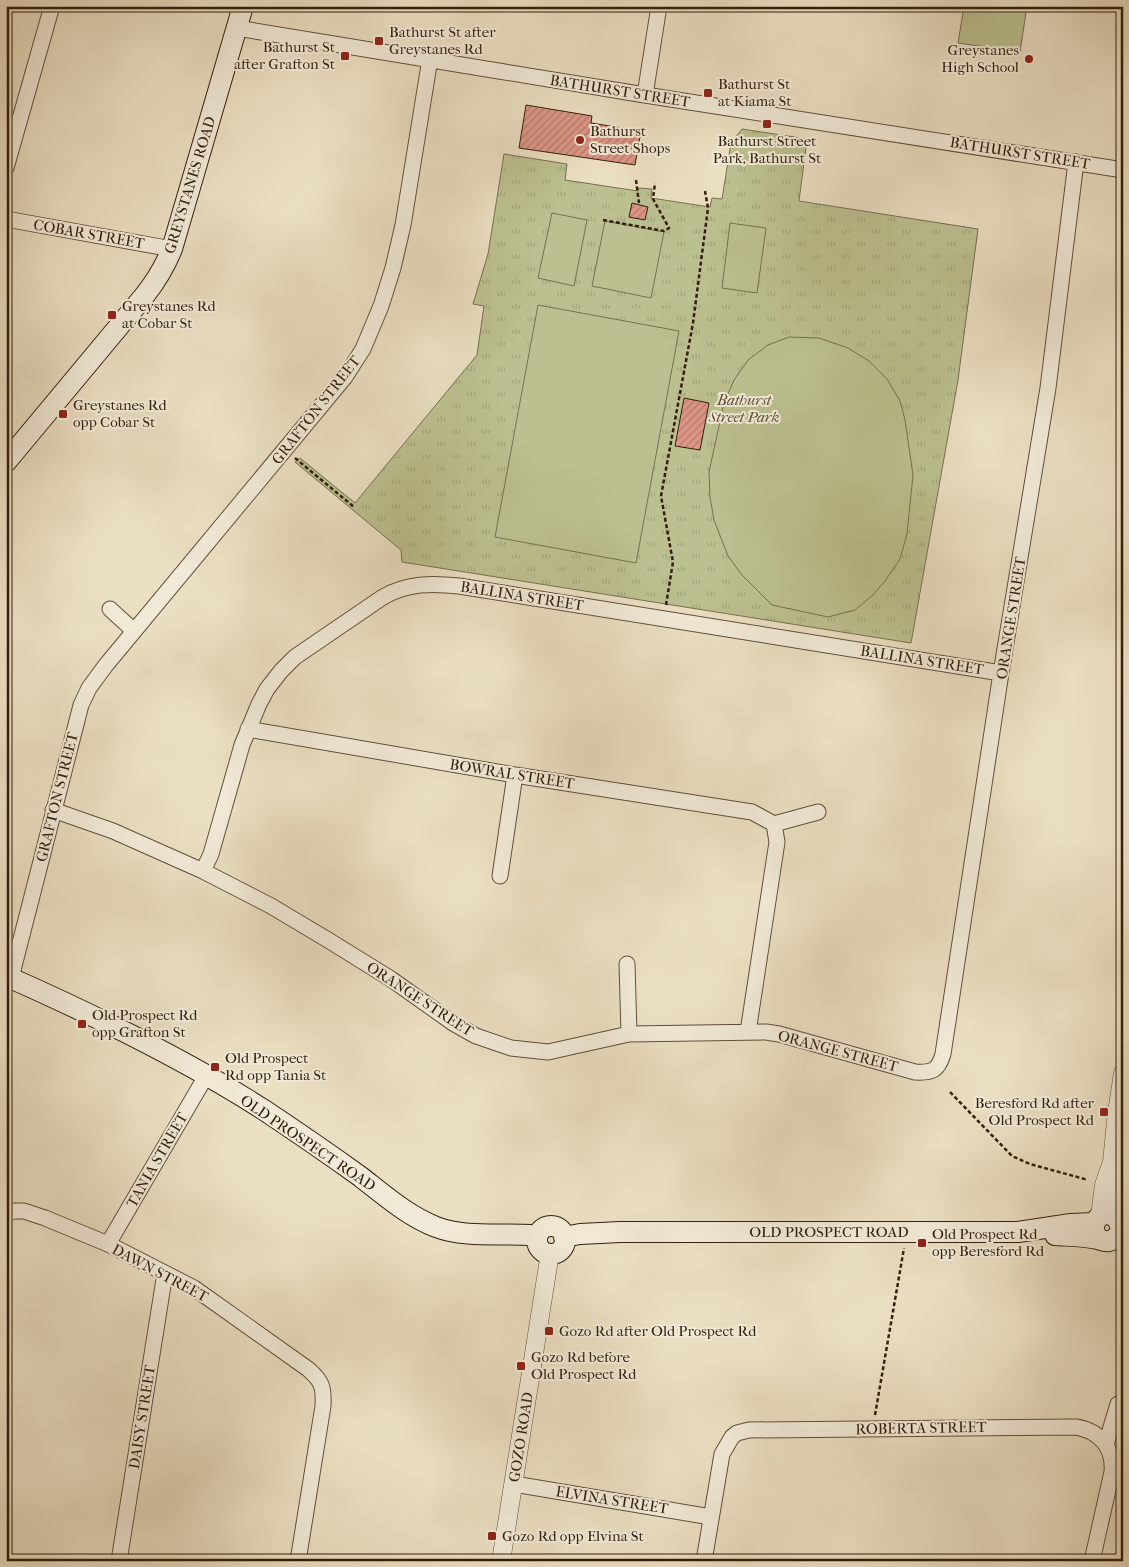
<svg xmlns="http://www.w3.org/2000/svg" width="1129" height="1567" font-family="'IM FELL French Canon',serif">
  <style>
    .park { fill: url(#park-tufts); stroke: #76704e }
    .pitch { fill: #bcc090; stroke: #76704e }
    .building { fill: url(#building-hatch); stroke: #311f0c }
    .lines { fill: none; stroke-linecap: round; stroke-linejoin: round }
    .minor-casing { stroke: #604f3a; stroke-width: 17 }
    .tertiary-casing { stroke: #604f3a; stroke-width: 19 }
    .secondary-casing { stroke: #311f0c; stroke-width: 22 }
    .path { stroke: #311f0c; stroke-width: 2.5; stroke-dasharray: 4 2.5; stroke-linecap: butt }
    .minor { stroke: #f2ead8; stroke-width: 15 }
    .tertiary { stroke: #f2ead8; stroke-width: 18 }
    .secondary { stroke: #f2ead8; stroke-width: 20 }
    .poi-dot { fill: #8f2418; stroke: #f2ead8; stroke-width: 2 }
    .labels { text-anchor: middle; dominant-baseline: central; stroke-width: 4; stroke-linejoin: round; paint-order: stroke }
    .poi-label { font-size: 15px; fill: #311f0c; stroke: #f2ead8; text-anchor: start }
    .street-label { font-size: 15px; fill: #311f0c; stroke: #f2ead8 }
    .park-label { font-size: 15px; font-style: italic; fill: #5b4f34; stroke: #f2ead8 }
  </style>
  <defs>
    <pattern id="park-tufts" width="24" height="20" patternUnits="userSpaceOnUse" patternTransform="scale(1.25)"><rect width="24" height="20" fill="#bcc090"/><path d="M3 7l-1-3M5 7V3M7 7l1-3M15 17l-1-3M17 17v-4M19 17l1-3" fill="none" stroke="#a2a57b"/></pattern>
    <pattern id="building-hatch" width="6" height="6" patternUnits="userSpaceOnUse" patternTransform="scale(1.25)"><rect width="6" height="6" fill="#dd9687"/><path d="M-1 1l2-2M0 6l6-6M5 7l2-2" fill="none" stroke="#b47a6d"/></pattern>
  </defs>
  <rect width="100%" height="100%" fill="#ebdfc3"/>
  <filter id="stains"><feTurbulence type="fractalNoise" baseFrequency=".004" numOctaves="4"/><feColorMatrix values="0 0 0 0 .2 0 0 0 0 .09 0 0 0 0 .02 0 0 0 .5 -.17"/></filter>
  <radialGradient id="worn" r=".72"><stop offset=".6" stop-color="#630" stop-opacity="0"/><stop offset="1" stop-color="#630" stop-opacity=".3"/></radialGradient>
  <path class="park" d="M742,129L807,139L799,201L978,229L958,380L911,643L402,562L401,550L295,462L300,458L355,503L477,355L484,306L473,304L488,254L504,154L567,164L565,180L638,191L639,188L652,189L651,198L710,207L712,198L722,199L731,143Z"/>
  <path class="pitch" d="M964,6H1027L1020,52L958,43Z
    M552,213L587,220L574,286L538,278Z
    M605,221L664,232L651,298L592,286Z
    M730,223L766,228L757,293L722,288Z
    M538,305L679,331L636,563L495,537Z
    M789,337L819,338L848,348L869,361L887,379L900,401L905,420L913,475L907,534L900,559L885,581L873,595L855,610L828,617L772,605L742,575L728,556L714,520L710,497L709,472L724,403L734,380L748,360L768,345Z"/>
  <path class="building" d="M526,105L592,116L591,123L641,131L635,165L519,148Z
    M632,203L648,207L645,220L629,217Z
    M684,398L709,403L700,450L675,446Z"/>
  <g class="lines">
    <g class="minor-casing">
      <path id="minor" d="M237,28L645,95L1123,170
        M645,95L659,6
        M6,168L52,6
        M6,219L172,249
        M110,609L134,631
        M248,729L515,775L752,812L774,824L777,842L748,1032
        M53,810L113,831L203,871L271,906L328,940L391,979L453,1023L476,1036L511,1048L548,1052L629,1034L766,1032L779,1034L915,1072C932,1073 938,1071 943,1054L1001,673L1048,388L1076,162
        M774,824L818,812
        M203,871L211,854L242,745L259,704L267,689L281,671L295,657L383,597C407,583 432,583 459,586L1001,673
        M500,876L515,775
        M627,964L629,1034
        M11,978L81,705L89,688L106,665L345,377L363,349L381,306L393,268L403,225L430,59
        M6,1214L13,1211H24L45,1218L108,1244L194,1288L308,1369C322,1381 324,1387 323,1406L298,1561
        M108,1244L206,1076
        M1106,1444L1118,1404
        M514,1484L711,1517
        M119,1561L165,1273
        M704,1561L722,1454L732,1437L737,1433L749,1430L1076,1427C1100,1431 1114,1448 1112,1472L1092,1561"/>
    </g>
    <g class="tertiary-casing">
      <path id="tertiary" d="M1112,1162L1118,1187L1116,1218
        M1100,1216L1104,1185L1112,1162L1117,1112L1123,1073
        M501,1561L550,1253"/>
    </g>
    <g class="secondary-casing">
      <path id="secondary" d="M6,462L145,295C156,281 165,266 172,249L243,6
        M6,976C94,1015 183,1058 264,1110C297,1132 329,1154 361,1177C384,1195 408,1216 436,1227C465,1238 500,1233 530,1235L537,1237
        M537 1240a14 14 0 1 1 28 0a14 14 0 1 1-28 0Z
        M1055,1235C1069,1236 1084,1236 1098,1239C1102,1240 1105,1242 1109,1241C1114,1240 1119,1236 1120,1231C1121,1226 1119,1221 1115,1217C1101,1207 1086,1226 1099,1239
        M564,1237L580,1234L620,1232H1018L1071,1224L1094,1223"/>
    </g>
    <path class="path" d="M636,180L639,203
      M603,220L664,231L669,228L653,199L655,183
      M295,458L354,507
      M666,605L673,562L661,496L693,323L708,208L705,191
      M950,1092L1012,1156L1030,1164L1088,1180
      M875,1415L904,1248"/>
    <use href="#minor" class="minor"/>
    <use href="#tertiary" class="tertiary"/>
    <use href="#secondary" class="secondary"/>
  </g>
  <g class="poi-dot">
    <rect x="374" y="36" width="10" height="10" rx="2.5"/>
    <rect x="340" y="51" width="10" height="10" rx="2.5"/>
    <circle cx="1029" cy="59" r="5"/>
    <rect x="703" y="88" width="10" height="10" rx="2.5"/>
    <rect x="762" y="119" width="10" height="10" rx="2.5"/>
    <circle cx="580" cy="140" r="5"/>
    <rect x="107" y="310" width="10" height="10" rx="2.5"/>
    <rect x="58" y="409" width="10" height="10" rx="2.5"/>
    <rect x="77" y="1019" width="10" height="10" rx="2.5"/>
    <rect x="210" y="1062" width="10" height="10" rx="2.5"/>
    <rect x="1099" y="1107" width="10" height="10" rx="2.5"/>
    <rect x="917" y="1238" width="10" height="10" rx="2.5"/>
    <rect x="544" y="1326" width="10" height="10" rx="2.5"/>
    <rect x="516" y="1361" width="10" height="10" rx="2.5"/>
    <rect x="487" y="1531" width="10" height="10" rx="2.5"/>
  </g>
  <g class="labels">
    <g class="poi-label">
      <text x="389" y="32">Bathurst St after<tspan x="389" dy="17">Greystanes Rd</tspan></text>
      <text x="335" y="47" text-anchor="end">Bathurst St<tspan x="335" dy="17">after Grafton St</tspan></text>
      <text x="1019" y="50" text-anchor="end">Greystanes<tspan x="1019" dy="17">High School</tspan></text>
      <text x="718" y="84">Bathurst St<tspan x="718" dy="17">at Kiama St</tspan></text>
      <text x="590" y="131">Bathurst<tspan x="590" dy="17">Street Shops</tspan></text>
      <text x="767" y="141" text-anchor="middle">Bathurst Street<tspan x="767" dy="17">Park, Bathurst St</tspan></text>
      <text x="122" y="306">Greystanes Rd<tspan x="122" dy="17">at Cobar St</tspan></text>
      <text x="73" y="405">Greystanes Rd<tspan x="73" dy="17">opp Cobar St</tspan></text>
      <text x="92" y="1015">Old Prospect Rd<tspan x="92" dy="17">opp Grafton St</tspan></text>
      <text x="225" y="1058">Old Prospect<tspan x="225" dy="17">Rd opp Tania St</tspan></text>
      <text x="1094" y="1103" text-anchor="end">Beresford Rd after<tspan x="1094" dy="17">Old Prospect Rd</tspan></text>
      <text x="932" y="1234">Old Prospect Rd<tspan x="932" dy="17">opp Beresford Rd</tspan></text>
      <text x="559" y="1331">Gozo Rd after Old Prospect Rd</text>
      <text x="531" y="1357">Gozo Rd before<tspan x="531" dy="17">Old Prospect Rd</tspan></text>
      <text x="502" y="1536">Gozo Rd opp Elvina St</text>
    </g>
    <g class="street-label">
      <text transform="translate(620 91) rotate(9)">BATHURST STREET</text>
      <text transform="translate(1020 153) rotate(9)">BATHURST STREET</text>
      <text transform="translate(190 185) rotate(-73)">GREYSTANES ROAD</text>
      <text transform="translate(89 234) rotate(10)">COBAR STREET</text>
      <text transform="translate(316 410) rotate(-52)">GRAFTON STREET</text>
      <text transform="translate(522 596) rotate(9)">BALLINA STREET</text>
      <text transform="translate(1011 618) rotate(-81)">ORANGE STREET</text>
      <text transform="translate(922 660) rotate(9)">BALLINA STREET</text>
      <text transform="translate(512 774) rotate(9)">BOWRAL STREET</text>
      <text transform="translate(57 797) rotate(-76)">GRAFTON STREET</text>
      <text transform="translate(420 999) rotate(33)">ORANGE STREET</text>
      <text transform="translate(838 1051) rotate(15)">ORANGE STREET</text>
      <text transform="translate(308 1143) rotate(34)">OLD PROSPECT ROAD</text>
      <text transform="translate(157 1160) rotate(-60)">TANIA STREET</text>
      <text x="829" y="1232">OLD PROSPECT ROAD</text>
      <text transform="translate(160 1273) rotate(28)">DAWN STREET</text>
      <text transform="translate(142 1417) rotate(-81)">DAISY STREET</text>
      <text transform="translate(921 1428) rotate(-1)">ROBERTA STREET</text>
      <text transform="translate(521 1437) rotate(-81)">GOZO ROAD</text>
      <text transform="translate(612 1500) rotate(9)">ELVINA STREET</text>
    </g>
    <g class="park-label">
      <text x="744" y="400">Bathurst<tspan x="744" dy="17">Street Park</tspan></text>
    </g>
  </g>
  <rect width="1129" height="1567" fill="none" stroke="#ebdfc3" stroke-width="25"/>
  <rect x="8" y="8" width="1114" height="1552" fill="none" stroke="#311f0c" stroke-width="2.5"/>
  <rect x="12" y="12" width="1104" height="1542" fill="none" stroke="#311f0c"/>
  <rect width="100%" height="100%" filter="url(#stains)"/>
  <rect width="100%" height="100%" fill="url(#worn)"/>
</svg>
